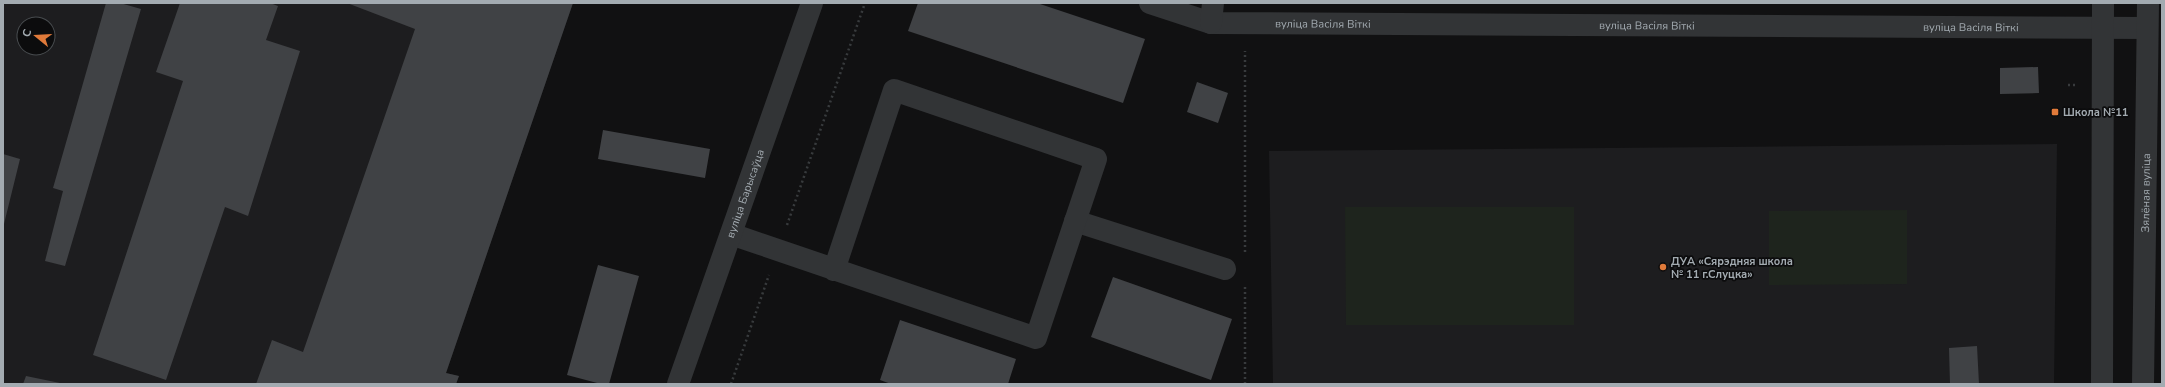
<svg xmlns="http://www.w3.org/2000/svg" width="2165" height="387" font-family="'Nunito Sans',sans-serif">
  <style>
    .built { fill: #1d1d1f; fill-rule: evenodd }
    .green { fill: #1e241d }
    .building { fill: #404245 }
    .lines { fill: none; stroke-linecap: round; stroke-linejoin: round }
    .path { stroke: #383b3d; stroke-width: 2.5; stroke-dasharray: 2 3; stroke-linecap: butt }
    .minor { stroke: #323436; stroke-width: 22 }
    .poi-dot { fill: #e07a3a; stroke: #0c0c0d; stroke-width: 1.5 }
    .labels { text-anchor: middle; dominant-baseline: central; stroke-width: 3.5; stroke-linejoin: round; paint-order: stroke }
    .street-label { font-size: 11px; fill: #a3abb1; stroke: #0c0c0d }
    .poi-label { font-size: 11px; font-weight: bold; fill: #a3abb1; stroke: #0c0c0d; text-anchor: start }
  </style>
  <rect width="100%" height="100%" fill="#111112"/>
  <path class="built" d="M3,3H573L446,373L459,376L456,384H3ZM24,24H48V48H24Z
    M2057,144L2054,384H1273L1269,151Z"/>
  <path class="green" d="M1345,207H1574V325H1346Z
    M1907,210V284L1769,285V211Z"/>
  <path class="building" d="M106,3H120L141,9L65,266L45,261L63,191L53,188Z
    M180,3H270L278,6L266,40L300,51L248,216L225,207L166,380L93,355L183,81L156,72Z
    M347,3H573L446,373L459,376L456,384H256L272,340L303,352L415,29Z
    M918,3H1037L1145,39L1123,103L908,31Z
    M2038,67L2039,93L2000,94V68Z
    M1197,82L1228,93L1218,123L1187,112Z
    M603,130L710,149L705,178L598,159Z
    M3,154L20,159L4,224H3Z
    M598,265L639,276L609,384H601L567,375Z
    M1113,277L1232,319L1211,380L1091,337Z
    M900,320L1016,359L1008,384H891L880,380Z
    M1977,346L1979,384H1950L1949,348Z
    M26,376L60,383V384H23Z"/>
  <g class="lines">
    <path class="path" d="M2068,85H2075
      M787,225L865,3
      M1245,252V51
      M1245,287V384
      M731,384L769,275"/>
    <g class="minor">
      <path id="s1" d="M1150,3L1211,23L2147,28"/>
      <path d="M1211,23L1213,3"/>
      <path d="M1075,221L1225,269"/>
      <path d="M731,234L1036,338L1096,159L894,90L834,270"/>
      <path id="s2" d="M678,384L812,3"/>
      <path d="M2102,384L2103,3"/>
      <path id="s3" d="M2143,384L2148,3"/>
    </g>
  </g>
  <g class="poi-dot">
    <rect x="2051" y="108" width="8" height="8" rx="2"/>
    <circle cx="1663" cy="267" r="4"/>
  </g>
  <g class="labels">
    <g class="street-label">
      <text stroke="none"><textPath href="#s1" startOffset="176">вуліца Васіля Віткі</textPath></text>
      <text stroke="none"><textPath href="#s1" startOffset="500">вуліца Васіля Віткі</textPath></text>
      <text stroke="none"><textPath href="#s1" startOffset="824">вуліца Васіля Віткі</textPath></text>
      <text stroke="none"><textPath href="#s2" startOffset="202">вуліца Барысаўца</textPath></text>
      <text stroke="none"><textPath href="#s3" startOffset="191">Зялёная вуліца</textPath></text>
    </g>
    <g class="poi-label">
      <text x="2063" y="112">Школа №11</text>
      <text x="1671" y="261">ДУА «Сярэдняя школа<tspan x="1671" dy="13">№ 11 г.Слуцка»</tspan></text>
    </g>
  </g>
  <rect width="2165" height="387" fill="none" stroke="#a3abb1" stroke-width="8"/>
  <g transform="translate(36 36) rotate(288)"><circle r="19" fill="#0c0c0d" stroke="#484c4f"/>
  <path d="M0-3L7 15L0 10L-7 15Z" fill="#e07a3a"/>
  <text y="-6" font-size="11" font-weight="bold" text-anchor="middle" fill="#a3abb1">С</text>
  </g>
</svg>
